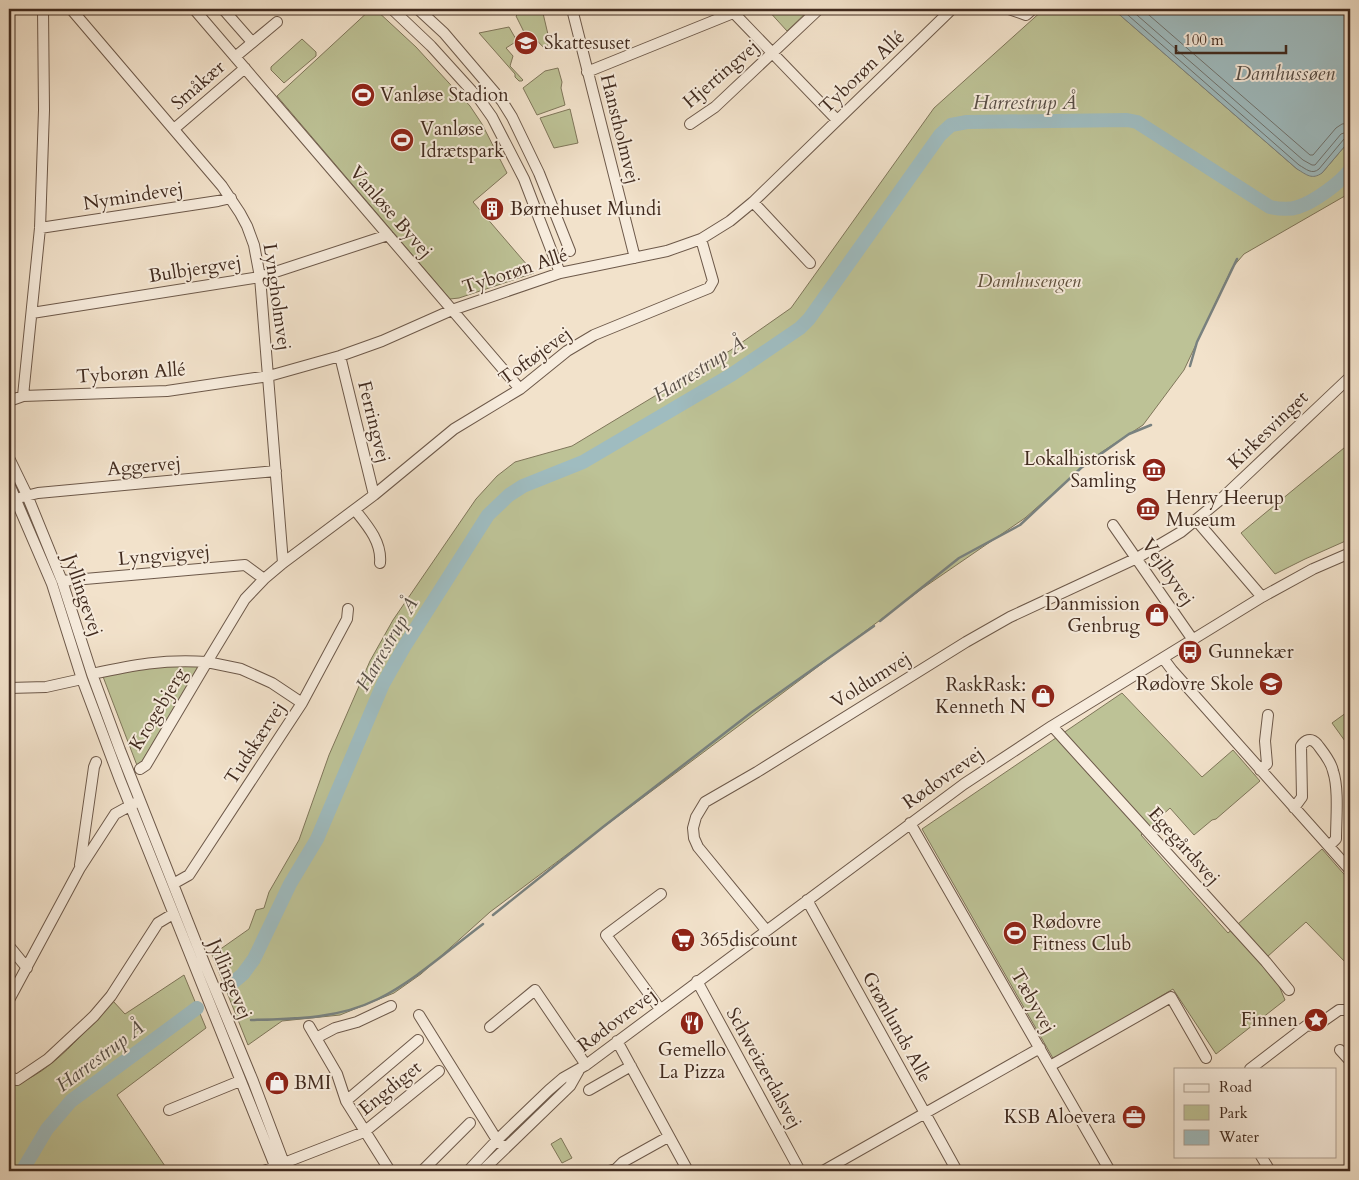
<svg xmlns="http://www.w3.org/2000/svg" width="1359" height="1180" font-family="Cardo,serif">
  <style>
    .green { fill: #bdc296; stroke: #7f765a }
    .water { fill: #9fbcc0; stroke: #798280 }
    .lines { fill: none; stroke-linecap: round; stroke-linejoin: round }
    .shore { stroke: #707470; stroke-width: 1 }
    .stream { stroke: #798280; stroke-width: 2.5 }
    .river { stroke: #9fbcc0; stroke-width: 14 }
    .minor-casing { stroke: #6d594a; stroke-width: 12 }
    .minor { stroke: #f7ecdd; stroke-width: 10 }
    .labels { text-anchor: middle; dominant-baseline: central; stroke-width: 4; stroke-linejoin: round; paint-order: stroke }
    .poi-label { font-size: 19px; fill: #412b1f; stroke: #f7ecdd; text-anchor: start }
    .street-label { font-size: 19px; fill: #412b1f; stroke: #f7ecdd }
    .park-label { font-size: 19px; font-style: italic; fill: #60513d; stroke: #f7ecdd }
    .water-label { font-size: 20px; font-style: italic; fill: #584f47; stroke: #f7ecdd }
  </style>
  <rect width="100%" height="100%" fill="#f2e2cb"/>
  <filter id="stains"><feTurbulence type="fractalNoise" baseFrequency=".004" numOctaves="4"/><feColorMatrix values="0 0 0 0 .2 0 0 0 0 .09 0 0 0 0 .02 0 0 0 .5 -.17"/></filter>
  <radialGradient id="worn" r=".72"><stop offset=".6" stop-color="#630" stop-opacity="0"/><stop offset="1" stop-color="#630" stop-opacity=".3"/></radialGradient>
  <path class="green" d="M371,9H375L416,47L470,106L482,124L507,173L473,202L534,273L459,298L450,299L277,96Z
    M520,9H542L550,43L544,48L531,34L526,36L516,16L521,11Z
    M767,9H810L787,31Z
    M1044,9H1113L1297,169L1322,173L1350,140V193L1244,254L1232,268L1184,370L1143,425L1094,457L1025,518L923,588L490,912L421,974L394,993L340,1015L282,1021L248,1045L212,955L249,929L256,910L264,908L269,892L299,840L329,755L370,661L393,620L476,499L497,476L515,462L572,446L731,350L791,308L934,108Z
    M509,27L517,41L506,48L513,56L510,66L523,80L522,81H519L515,77V74L479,33Z
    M302,39L316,52V56L284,83L271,70V67Z
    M558,68L562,82L561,88L565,105L537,115L523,88L545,71Z
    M570,109L578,143L554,148L540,118Z
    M1350,443V539L1305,559L1275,574L1241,533Z
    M179,664L199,667L138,768L102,674Z
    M1122,693L1202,777L1233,750L1260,781L1216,819L1212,820L1194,835L1170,808L1141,835L1228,933L1322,849L1350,881V967L1306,922L1267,957L1285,1000L1216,1054L1173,989L1054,1060L922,829Z
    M1350,710V748L1332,723Z
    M184,975L206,1028L117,1095L167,1169L164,1171H9V1083L13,1085C51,1074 87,1029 113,1001L125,1014Z
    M561,1138L572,1158L562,1163L551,1144Z"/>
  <path class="water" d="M1113,9H1350V140L1322,173C1312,180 1307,175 1297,169Z"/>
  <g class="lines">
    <path class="shore" d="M1121,9L1299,165C1306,169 1312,175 1319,169L1344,139L1350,137
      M1130,9L1303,160L1312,165H1315L1341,134L1350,131
      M1142,9L1310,155H1313L1336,128L1342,124L1350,123"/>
    <path class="stream" d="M1190,366L1197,342L1237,259
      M880,621L959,558L1020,525L1081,468L1129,434L1151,425
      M493,915L603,827L752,712L874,626
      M251,1020C294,1019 338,1019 378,999C413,982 451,948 483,924"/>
    <path class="river" d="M229,986L243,974L254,959L290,884L317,839L383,684L404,647L488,515L509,495L523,486L583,462L731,375L800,328L809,319L940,135L951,125L967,122L1127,120L1137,122L1270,207C1279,209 1289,210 1298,207C1314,202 1340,183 1350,170
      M22,1171L47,1129L71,1101L197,1008"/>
    <g class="minor-casing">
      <path id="minor" d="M71,9L222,186L240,213L247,226L254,245L260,277L283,563
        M194,9L520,389
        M223,9L252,42
        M392,9L431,46L480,100L492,117L524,179L560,273
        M418,9L444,33L502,101L512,117L539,173L570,251
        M572,9L635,258
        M730,9L837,120
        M1009,9L1026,15L1033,9
        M235,57L277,22
        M587,72L743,9
        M690,124L715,107L819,9
        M174,129L245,68
        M753,202L810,263
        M40,228L218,201L231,198
        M32,313L260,277L388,235
        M340,356L374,495
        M23,396L40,228L44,110L43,9
        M9,401L23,396L167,391L269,376L340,356L382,341L452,310L560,273L667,251L701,239L730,221L753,202L952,9
        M9,458L27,495L62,581L92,674L120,750L205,965L253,1081L287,1171
        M9,484L52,584L82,679L120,780L277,1171
        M22,497L38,493L276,471
        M355,510C367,525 382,542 380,563
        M1196,520L1262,597
        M1113,525L1193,640
        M62,581L245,565L264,579
        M1163,658L1172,670L1350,870
        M92,674C134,665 163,659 207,662L146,765L140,769
        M9,688L46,687L82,679
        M302,703L272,683L241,669L207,662L245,599L264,579L283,563L374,495L454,429L520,389L567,351L594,335L709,288L713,281L701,239
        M1052,726L1266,962L1289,990
        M1260,770L1267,764L1265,741L1268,715
        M1294,808L1302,797L1301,746C1305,740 1311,737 1317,744C1323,752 1331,761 1333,771C1339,789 1336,819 1336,839L1329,846
        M910,823L1110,1171
        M80,865L94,767L96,762
        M173,884L189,875L302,703L347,619L348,609
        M807,900L957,1171
        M766,930L698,847L694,838L693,828L696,817L705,802L757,772L966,642L1010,617L1137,558L1181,532L1220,500L1350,377
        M9,946L27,968
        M697,981L800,1171
        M9,1000L80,868L115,814L135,803
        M660,1009L606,935L661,894
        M419,1015L497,1140L505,1148
        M309,1026L337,1074L346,1101L390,1171
        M490,1027L535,990L586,1065
        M316,1038L335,1028L357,1022L391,1006
        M617,1041L688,1171
        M1340,1050L1350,1061
        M1050,1066L1171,997L1206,1058
        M1250,1069L1306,1026L1319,1024L1339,1010H1350
        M9,1076L17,1080L48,1059L94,1016L111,996L158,923L173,914
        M589,1090L631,1066
        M346,1101L418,1040
        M169,1110L240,1081
        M1261,1156L1270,1171
        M284,1163L364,1132L439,1071
        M264,1171L275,1167
        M422,1171L470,1123
        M468,1171L497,1140L549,1090L563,1078L586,1065L964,784L1052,726L1262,597L1313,569L1350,553
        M482,1171L570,1086L579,1070
        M609,1171L616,1169L623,1162L668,1137
        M823,1171L1040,1048"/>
    </g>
    <use href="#minor" class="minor"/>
  </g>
  <defs>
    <g id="school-disc" transform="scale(1.25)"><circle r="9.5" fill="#8f2418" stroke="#f7ecdd"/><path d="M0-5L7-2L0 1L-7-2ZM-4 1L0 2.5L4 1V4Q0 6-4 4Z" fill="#fff"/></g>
    <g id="stadium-disc" transform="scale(1.25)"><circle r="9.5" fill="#8f2418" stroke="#f7ecdd"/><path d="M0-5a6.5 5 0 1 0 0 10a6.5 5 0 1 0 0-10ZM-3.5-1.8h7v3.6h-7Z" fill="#fff"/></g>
    <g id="building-disc" transform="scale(1.25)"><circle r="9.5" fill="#8f2418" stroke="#f7ecdd"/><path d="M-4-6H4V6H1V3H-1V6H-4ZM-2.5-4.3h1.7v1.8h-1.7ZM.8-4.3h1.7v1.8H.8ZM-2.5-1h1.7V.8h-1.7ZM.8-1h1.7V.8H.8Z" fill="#fff"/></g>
    <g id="museum-disc" transform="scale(1.25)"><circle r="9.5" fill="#8f2418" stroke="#f7ecdd"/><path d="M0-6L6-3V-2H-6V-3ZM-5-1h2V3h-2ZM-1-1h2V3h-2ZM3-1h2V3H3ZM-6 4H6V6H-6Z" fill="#fff"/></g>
    <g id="shop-disc" transform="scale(1.25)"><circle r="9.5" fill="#8f2418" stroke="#f7ecdd"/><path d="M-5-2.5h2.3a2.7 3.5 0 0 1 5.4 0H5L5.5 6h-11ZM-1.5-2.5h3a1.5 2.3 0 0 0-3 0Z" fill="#fff"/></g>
    <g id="bus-disc" transform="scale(1.25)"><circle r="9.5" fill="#8f2418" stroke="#f7ecdd"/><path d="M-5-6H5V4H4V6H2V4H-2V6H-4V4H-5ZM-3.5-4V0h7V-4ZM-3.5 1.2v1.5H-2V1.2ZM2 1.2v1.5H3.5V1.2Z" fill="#fff"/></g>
    <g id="supermarket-disc" transform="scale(1.25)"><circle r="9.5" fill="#8f2418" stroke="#f7ecdd"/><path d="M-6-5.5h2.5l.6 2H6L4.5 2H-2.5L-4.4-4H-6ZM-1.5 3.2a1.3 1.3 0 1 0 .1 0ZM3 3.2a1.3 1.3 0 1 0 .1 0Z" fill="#fff"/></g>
    <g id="sight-disc" transform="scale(1.25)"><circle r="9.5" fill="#8f2418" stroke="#f7ecdd"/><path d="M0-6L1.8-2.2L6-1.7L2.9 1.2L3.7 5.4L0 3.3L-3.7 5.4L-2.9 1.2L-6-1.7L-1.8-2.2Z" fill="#fff"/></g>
    <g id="restaurant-disc" transform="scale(1.25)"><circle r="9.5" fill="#8f2418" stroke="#f7ecdd"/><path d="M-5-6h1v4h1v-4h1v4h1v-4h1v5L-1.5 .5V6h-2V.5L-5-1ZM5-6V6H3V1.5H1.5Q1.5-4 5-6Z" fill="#fff"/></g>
    <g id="office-disc" transform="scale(1.25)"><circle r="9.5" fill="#8f2418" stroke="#f7ecdd"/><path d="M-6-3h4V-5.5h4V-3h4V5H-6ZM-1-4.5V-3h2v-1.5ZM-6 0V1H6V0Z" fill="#fff"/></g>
  </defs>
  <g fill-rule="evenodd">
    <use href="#school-disc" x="526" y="43"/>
    <use href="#stadium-disc" x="363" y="95"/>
    <use href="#stadium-disc" x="402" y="140"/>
    <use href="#building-disc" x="492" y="209"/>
    <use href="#museum-disc" x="1154" y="470"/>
    <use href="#museum-disc" x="1148" y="509"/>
    <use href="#shop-disc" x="1157" y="615"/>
    <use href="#bus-disc" x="1190" y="652"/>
    <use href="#school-disc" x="1271" y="684"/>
    <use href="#shop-disc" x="1043" y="696"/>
    <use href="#stadium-disc" x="1015" y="933"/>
    <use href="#supermarket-disc" x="683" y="940"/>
    <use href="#sight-disc" x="1316" y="1020"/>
    <use href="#restaurant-disc" x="692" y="1023"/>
    <use href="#shop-disc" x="277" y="1083"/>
    <use href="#office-disc" x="1134" y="1117"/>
  </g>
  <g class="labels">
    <g class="poi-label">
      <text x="544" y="43">Skattesuset</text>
      <text x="380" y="95">Vanløse Stadion</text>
      <text x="420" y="129">Vanløse<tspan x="420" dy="22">Idrætspark</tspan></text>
      <text x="510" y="209">Børnehuset Mundi</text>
      <text x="1136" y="459" text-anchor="end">Lokalhistorisk<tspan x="1136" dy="22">Samling</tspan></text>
      <text x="1166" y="498">Henry Heerup<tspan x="1166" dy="22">Museum</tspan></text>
      <text x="1140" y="604" text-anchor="end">Danmission<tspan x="1140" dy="22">Genbrug</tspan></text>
      <text x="1208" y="652">Gunnekær</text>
      <text x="1254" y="684" text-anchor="end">Rødovre Skole</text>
      <text x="1026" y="685" text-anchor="end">RaskRask:<tspan x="1026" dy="22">Kenneth N</tspan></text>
      <text x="1032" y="922">Rødovre<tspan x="1032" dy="22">Fitness Club</tspan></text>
      <text x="700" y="940">365discount</text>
      <text x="1298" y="1020" text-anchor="end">Finnen</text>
      <text x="692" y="1050" text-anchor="middle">Gemello<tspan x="692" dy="22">La Pizza</tspan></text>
      <text x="294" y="1083">BMI</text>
      <text x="1116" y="1117" text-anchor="end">KSB Aloevera</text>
    </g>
    <g class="street-label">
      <text transform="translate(862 72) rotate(-44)">Tyborøn Allé</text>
      <text transform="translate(721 74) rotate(-41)">Hjertingvej</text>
      <text transform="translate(198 85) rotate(-41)">Småkær</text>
      <text transform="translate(620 129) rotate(76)">Hanstholmvej</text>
      <text transform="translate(133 196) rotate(-9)">Nymindevej</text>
      <text transform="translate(391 212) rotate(49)">Vanløse Byvej</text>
      <text transform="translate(195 269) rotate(-9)">Bulbjergvej</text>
      <text transform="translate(515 271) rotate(-18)">Tyborøn Allé</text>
      <text transform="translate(277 297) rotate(82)">Lyngholmvej</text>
      <text transform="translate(535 356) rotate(-36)">Toftøjevej</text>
      <text transform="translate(131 373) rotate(-4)">Tyborøn Allé</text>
      <text transform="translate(374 422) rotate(76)">Ferringvej</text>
      <text transform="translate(1268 430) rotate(-44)">Kirkesvinget</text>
      <text transform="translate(144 466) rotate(-5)">Aggervej</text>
      <text transform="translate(164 555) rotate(-5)">Lyngvigvej</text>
      <text transform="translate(1168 572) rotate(55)">Vejlbyvej</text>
      <text transform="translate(83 595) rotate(71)">Jyllingevej</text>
      <text transform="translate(871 680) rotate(-32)">Voldumvej</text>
      <text transform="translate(158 709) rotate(-59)">Krogebjerg</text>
      <text transform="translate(255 743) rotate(-57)">Tudskærvej</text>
      <text transform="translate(943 778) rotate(-35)">Rødovrevej</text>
      <text transform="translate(1184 846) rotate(48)">Egegårdsvej</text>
      <text transform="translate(230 979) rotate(67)">Jyllingevej</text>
      <text transform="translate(1033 1001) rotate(60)">Tæbyvej</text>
      <text transform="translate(617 1020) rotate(-37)">Rødovrevej</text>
      <text transform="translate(897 1027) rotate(61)">Grønlunds Alle</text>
      <text transform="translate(764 1068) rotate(61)">Schweizerdalsvej</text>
      <text transform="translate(390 1088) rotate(-39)">Engdiget</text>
    </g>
    <g class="park-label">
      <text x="1029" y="281">Damhusengen</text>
    </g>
    <g class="water-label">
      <text x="1285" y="73">Damhussøen</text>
      <text x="1025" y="102">Harrestrup Å</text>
      <text transform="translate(699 369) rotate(-32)">Harrestrup Å</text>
      <text transform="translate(387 644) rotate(-60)">Harrestrup Å</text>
      <text transform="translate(100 1056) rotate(-37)">Harrestrup Å</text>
    </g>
  </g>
  <rect width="1359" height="1180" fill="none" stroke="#f2e2cb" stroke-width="30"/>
  <rect x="10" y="10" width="1339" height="1160" fill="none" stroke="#412b1f" stroke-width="2.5"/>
  <rect x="15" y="15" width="1329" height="1150" fill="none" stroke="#412b1f"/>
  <rect x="1174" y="1068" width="162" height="90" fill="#f7ecdd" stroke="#ae9f91"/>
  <rect x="1184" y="1084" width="25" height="8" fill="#f7ecdd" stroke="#ae9f91"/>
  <text x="1219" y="1092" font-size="15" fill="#412b1f">Road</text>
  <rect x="1184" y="1105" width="25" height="15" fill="#bdc296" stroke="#ae9f91"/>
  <text x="1219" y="1118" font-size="15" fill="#412b1f">Park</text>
  <rect x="1184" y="1130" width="25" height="15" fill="#9fbcc0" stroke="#ae9f91"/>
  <text x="1219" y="1142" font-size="15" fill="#412b1f">Water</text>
  <path d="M1176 45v8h110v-8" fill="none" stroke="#412b1f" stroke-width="2.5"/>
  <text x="1184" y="45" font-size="15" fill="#412b1f" stroke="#f7ecdd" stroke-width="4" paint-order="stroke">100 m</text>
  <rect width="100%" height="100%" filter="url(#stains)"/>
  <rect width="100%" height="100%" fill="url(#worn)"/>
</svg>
